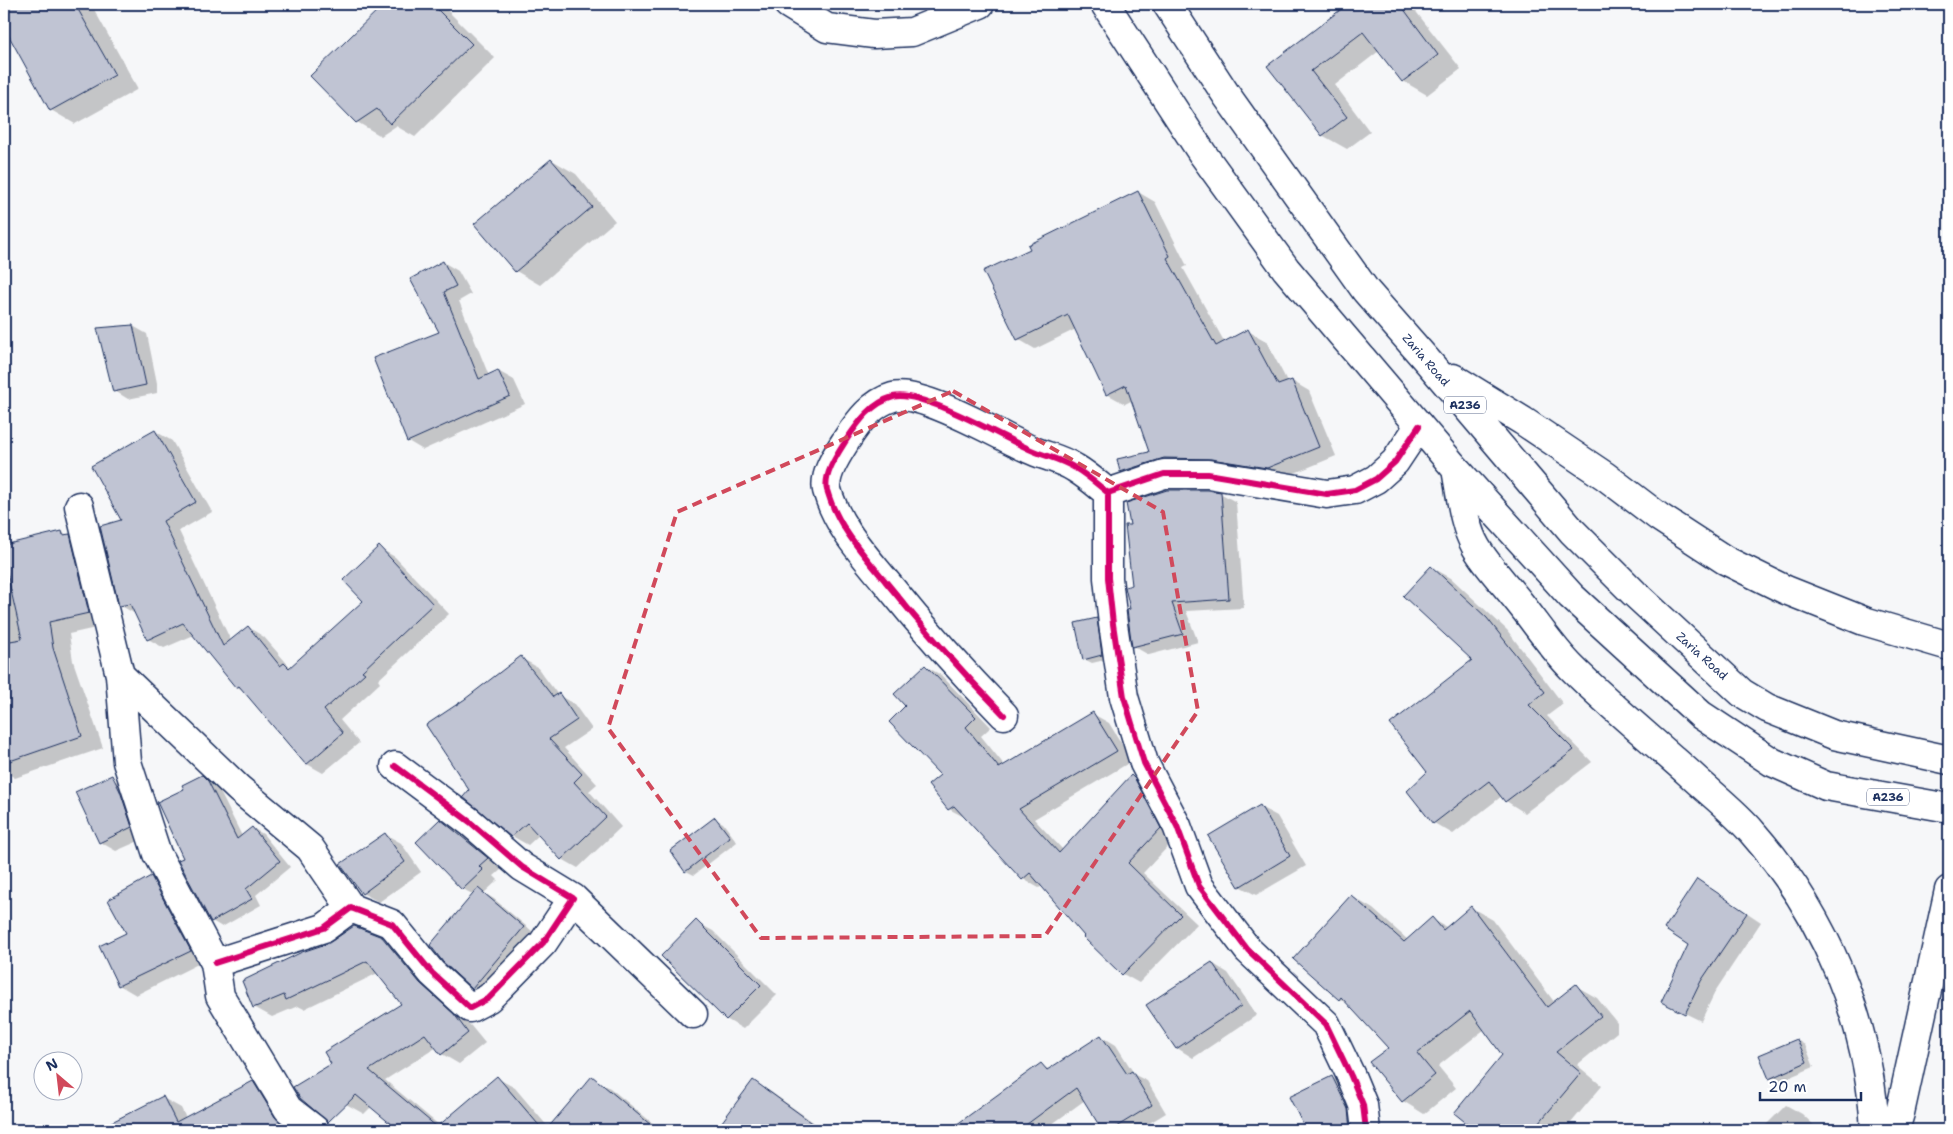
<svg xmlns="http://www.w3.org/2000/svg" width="1953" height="1134" font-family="'Shantell Sans',sans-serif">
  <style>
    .shadow { fill: #0003 }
    .building { fill: #c0c4d3; stroke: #1b2f5e }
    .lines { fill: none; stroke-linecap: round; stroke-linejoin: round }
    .street-casing { stroke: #1b2f5e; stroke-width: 31 }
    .highway-casing { stroke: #1b2f5e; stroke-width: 31 }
    .street { stroke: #fff; stroke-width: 28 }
    .highway { stroke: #fff; stroke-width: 28 }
    .cycleway-casing { stroke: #fff; stroke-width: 9 }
    .cycleway { stroke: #d6006c; stroke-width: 6 }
    .marked { fill: none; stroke: #d1495b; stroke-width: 4; stroke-dasharray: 10 6; stroke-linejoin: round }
    .labels { text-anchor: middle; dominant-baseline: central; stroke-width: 4; stroke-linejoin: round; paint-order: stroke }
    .shield { fill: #fff; stroke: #5f6d8e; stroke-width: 1 }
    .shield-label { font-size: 11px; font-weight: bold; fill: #1b2f5e }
    .street-label { font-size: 12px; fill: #1b2f5e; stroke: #fff }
  </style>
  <rect width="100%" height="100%" fill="#f6f7f9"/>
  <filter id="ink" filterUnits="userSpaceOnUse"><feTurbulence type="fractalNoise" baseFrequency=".02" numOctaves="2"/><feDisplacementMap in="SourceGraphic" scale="10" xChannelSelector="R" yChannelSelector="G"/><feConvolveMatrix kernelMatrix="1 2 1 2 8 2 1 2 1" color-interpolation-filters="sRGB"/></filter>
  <g filter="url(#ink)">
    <path class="shadow" d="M4,4H91L138,89L75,124L51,110L4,25Z
      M386,4H441L495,58L415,137L396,126L381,136L357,122L312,76Z
      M1350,4H1410L1461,69L1427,95L1403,81L1379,51L1335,85L1370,132L1347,149L1322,135L1269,66Z
      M552,160L576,174L615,221L540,285L516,271Z
      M1138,192L1155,202L1187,266L1183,268L1225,343L1248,331L1266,341L1288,383L1292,381L1309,391L1336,456L1285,477L1138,482L1121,472L1151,453L1133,400L1125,404L1107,394L1076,329L1035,349L1018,339L1032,249Z
      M443,262L458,271L471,294L459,301L489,376L498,371L514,380L525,404L423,450L408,441L440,333Z
      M133,326L147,334L157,383V393L128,399L115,391Z
      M155,431L172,441L212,512L179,531L231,641L248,627L264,637L291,668L364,601L379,548L395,557L449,614L378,680L380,683L340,720L359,743L323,773L307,764L245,691L237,687L194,635L164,648L148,639L137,615L120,605L123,521Z
      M1220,493L1236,502L1244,608L1186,611L1198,642L1149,655L1133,646L1132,610L1134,586Z
      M62,532L90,547L109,625L69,634L73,661L103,748L15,778L4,771V569L7,568L4,546Z
      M1431,567L1451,578L1507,630L1563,704L1547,716L1592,762L1525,813L1506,801L1502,796L1453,834L1434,823L1429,772L1474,661Z
      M1096,619L1104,623L1109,659L1092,663L1084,659Z
      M521,658L537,667L558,695L574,704L592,729L564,748L597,784L589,791L621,827L578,868L562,859L539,835L528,845L512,836L471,791L466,700Z
      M925,666L941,675L991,727L981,736L1005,766L1093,714L1109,723L1132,761L1034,819L1063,850L1132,777L1147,786L1176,838L1143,873L1197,924L1139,983L1123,974L1086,936L1042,886L1039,888L1023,879L966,818L949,809L930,785L942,775L907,707Z
      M201,776L218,788L242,836L252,828L263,834L290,867L256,895L261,905L222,927L212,921L185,858V789Z
      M114,780L131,790L148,837L116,851L100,842Z
      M1260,807L1277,816L1306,866L1256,895L1239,886Z
      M715,819L723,823L737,842L694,875L686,871Z
      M440,820L456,830L503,868L494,876L498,880L484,893L494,899L539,937L489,997L473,988L474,895L463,889Z
      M385,834L401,843L421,872L379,902L362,893Z
      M151,877L167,886L206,960L136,995L119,985L128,933Z
      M1713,890L1761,922L1716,990L1701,1021L1662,1002Z
      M1351,896L1373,909L1408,940L1432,919L1448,928L1472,908L1493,920L1555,1003L1576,986L1597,998L1617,1023V1032L1577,1065L1602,1086L1565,1130H1477L1456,1113L1504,1055L1485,1029L1438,1066L1456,1088L1424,1114L1403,1101L1390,1048L1350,1005L1339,999Z
      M696,922L713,931L777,995L743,1029L726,1019Z
      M382,938L400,949L437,994L471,1026L485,1043L459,1064L442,1054L437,1047L385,1080L440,1126L497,1078L515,1088L549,1128L592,1078L610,1088L661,1130H400L372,1106L364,1114L346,1104L333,1064L403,1005L378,973L304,1009L298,1006L272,1017L254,1007Z
      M1212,963L1228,973L1257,1015L1193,1058L1177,1048Z
      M1101,1036L1116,1045L1135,1075L1147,1081L1166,1113L1138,1130H1104L1085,1100L1044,1130H959L1041,1065L1050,1070Z
      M1797,1040L1805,1045L1814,1067L1778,1082L1770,1078Z
      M1331,1077L1348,1087L1365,1130H1307L1291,1098Z
      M253,1082L271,1093L295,1130H139L130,1114L163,1098L181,1108L186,1118Z
      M753,1082L771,1092L824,1130H718Z
      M1786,1105L1802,1114L1819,1130H1761Z"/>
    <path class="building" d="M4,4H75L115,75L50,111L4,27Z
      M384,4H432L472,44L390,124L377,109L356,123L310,76Z
      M1341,4H1400L1438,55L1402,82L1363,32L1311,71L1347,117L1322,136L1267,66L1344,7Z
      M551,159L592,207L515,272L474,224Z
      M1138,191L1170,256L1167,258L1216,346L1248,329L1278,385L1292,380L1319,447L1267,468L1211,459L1164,458L1120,472L1117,459L1149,452L1126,385L1106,395L1068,315L1017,340L983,271L1030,249L1028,245Z
      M443,261L456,286L444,292L479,379L498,370L510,396L407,442L373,358L439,332L410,279Z
      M133,325L146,385L113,392L97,328Z
      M155,430L196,502L163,521L223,646L248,626L280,666L284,663L289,668L363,601L343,580L379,546L433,604L362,671L365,673L324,710L343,733L306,765L239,686L236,688L183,623L147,640L130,604L119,606L100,526L121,520L91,466Z
      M1167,490H1207L1221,492L1229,599L1172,603L1183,634L1132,647L1127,610L1130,609L1125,587L1132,585L1125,525H1130L1126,503Z
      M62,531L63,535L70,534L89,613L49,622L53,648L82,736L4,763V642L22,639L4,560V545Z
      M1431,566L1487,618L1545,692L1529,705L1574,750L1505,802L1489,781L1433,824L1407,791L1427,772L1390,724L1472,660L1403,596Z
      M1097,618L1102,655L1083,660L1075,623Z
      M521,656L553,697L559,693L577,720L549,739L582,774L574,782L606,817L561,860L527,823L511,837L463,797L469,790L426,725L465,699Z
      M925,665L976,717L966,727L999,768L1093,712L1117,751L1019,809L1059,853L1131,775L1135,779L1161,828L1128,863L1181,915L1122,975L1083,937L1084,936L1030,873L1022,880L954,806L948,810L928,785L940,775L889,722L905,706L894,694Z
      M112,775L120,791L132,827L99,843L75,792Z
      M202,775L208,781L237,839L252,827L280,861L246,889L252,899L211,922L178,860L183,858L157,802L184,789L182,785Z
      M1260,805L1290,856L1239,887L1208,836Z
      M715,817L730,837L685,872L670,851Z
      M440,819L488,858L479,866L483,870L462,890L416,842Z
      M385,833L405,862L362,894L340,864Z
      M151,876L191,951L118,986L99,946L126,933L108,900Z
      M1697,879L1747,913L1701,981L1685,1014L1661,1002L1688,945L1664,929Z
      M478,888L524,927L472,989L443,962L430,945Z
      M1351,895L1404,942L1432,917L1443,930L1471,906L1547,1007L1576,984L1601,1016L1556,1052L1581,1073L1533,1130H1475L1454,1113L1502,1055L1470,1011L1417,1053L1435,1075L1402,1102L1369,1062L1388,1048L1341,997L1339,1000L1293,959Z
      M696,920L761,985L726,1020L661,956Z
      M354,926L382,937L420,983L454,1014L468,1033L441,1055L425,1034L369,1070L437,1127L497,1076L543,1130H398L356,1095L328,1122L300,1098L293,1087L331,1064L324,1052L401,1004L367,961L286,1000L284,995L253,1008L242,981L302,952L329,943Z
      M1212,962L1241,1006L1176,1049L1146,1005Z
      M1101,1035L1127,1074L1132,1071L1152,1105L1111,1130H1102L1076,1088L1019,1130H949L1041,1063L1047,1070Z
      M1797,1039L1807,1062L1769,1079L1759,1055Z
      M592,1076L657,1130H546Z
      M1332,1076L1348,1109L1350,1130H1306L1289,1097Z
      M753,1080L822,1130H716Z
      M253,1081L275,1117L290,1130H96L163,1096L176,1122Z"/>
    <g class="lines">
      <g class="street-casing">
        <path id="street" d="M788,4L827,28L874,34L912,32L980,4
          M1108,493V578L1113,624L1124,697L1144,763L1177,826L1199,886L1248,950L1326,1024L1351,1076L1363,1105L1366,1130
          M79,506L120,675L127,762L157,854L215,963L220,996L288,1109L315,1130
          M120,675L239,789L310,848L351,908
          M1004,715C962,672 923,628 886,582C863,554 837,526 827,490C823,474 839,452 847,439C859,421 872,403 893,397C920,389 1002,437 1029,449C1044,456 1061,459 1075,468C1087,475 1097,484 1108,493L1164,474H1208L1327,494L1355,490L1376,479L1395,462L1419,426
          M573,898L693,1014
          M215,963L324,928L351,908L392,924L432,973L470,1008L489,998L543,943L573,898L522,867L470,822L395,766"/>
      </g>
      <g class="highway-casing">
        <path id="highway" d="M1105,4L1202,153L1286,269L1456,469L1571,596L1701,715L1772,762L1826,786L1949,808
          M1167,4L1227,96L1366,291L1430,364L1572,531L1634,593L1742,693L1767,708L1834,735L1949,760
          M1453,378L1523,421L1605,476L1659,517L1725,560L1786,590L1864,621L1949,646
          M1456,469C1461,495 1463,524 1476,547C1487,566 1505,584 1519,602C1536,623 1552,648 1572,668C1609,705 1651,739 1690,774C1710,793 1734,811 1752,832C1825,915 1869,1020 1875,1130
          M1895,1130L1900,1113L1949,890"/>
      </g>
      <use href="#street" class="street"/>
      <use href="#highway" class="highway"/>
      <g class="cycleway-casing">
        <path id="cycleway" d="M1108,493V578L1113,624L1124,697L1144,763L1177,826L1199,886L1248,950L1326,1024L1351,1076L1363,1105L1366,1130
          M1004,715C962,672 923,628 886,582C863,554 837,526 827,490C823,474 839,452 847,439C859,421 872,403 893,397C920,389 1002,437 1029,449C1044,456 1061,459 1075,468C1087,475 1097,484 1108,493L1164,474H1208L1327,494L1355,490L1376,479L1395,462L1419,426
          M215,963L324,928L351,908L392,924L432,973L470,1008L489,998L543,943L573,898L522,867L470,822L395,766"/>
      </g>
      <use href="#cycleway" class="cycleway"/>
    </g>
  </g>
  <path class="marked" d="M953,391L1163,512L1198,711L1045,936L761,938L608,728L677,512Z"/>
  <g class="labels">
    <g class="shield">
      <rect x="1444" y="396.5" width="42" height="17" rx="4"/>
      <rect x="1867" y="788.5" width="42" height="17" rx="4"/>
    </g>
    <g class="shield-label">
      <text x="1465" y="405">A236</text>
      <text x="1888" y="797">A236</text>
    </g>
    <g class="street-label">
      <text transform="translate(1426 360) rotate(49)">Zaria Road</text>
      <text transform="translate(1702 656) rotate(42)">Zaria Road</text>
    </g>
  </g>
  <rect width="1953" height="1134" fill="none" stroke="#fff" stroke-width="20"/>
  <rect x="10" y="10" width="1933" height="1114" fill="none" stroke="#1b2f5e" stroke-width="2" filter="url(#ink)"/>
  <g transform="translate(58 1076) rotate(332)"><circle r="24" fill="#ffffff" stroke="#a4acbf"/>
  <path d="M0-4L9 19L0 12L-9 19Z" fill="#d1495b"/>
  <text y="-8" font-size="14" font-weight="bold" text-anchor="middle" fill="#1b2f5e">N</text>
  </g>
  <path d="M1760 1092v8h101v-8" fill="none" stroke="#1b2f5e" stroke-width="2.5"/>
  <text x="1768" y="1092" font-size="15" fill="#1b2f5e" stroke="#ffffff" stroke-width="4" paint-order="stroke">20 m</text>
</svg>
